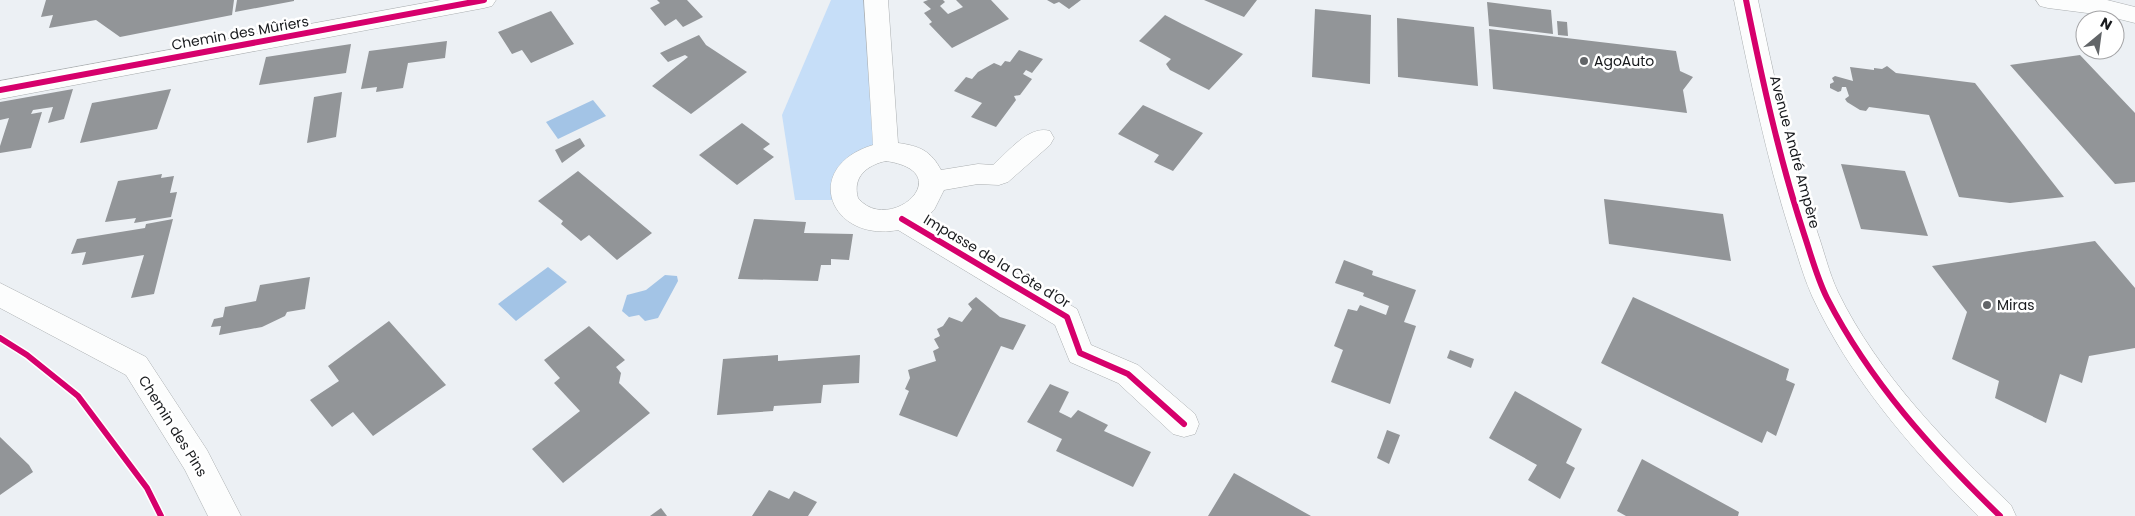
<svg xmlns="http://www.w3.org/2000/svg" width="2135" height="516" font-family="Poppins,sans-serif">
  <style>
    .green { fill: #c6def8 }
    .water { fill: #a3c4e6 }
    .building { fill: #929598 }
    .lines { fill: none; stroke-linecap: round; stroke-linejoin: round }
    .minor-casing { stroke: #abafb1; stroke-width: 1 }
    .minor { fill: #fcfdfd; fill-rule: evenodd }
    .cycleway-casing { stroke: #fff; stroke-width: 9 }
    .cycleway { stroke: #d6006c; stroke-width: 6 }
    .poi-dot { fill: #626568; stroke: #fff; stroke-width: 2 }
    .labels { text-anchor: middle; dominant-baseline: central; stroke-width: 5; stroke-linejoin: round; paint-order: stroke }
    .street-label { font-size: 14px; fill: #181a1d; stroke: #fff }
    .poi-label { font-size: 14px; fill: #181a1d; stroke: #fff; text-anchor: start }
  </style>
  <rect width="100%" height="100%" fill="#ecf0f4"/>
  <path class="green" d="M831,0H876L873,154L844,200H795L782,115Z"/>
  <path class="water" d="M593,100L606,116L558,139L546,122Z
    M548,267L567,282L516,321L498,304Z
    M665,275L677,276L678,281L658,318L645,321L639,315L629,317L622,311L627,295L646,290Z"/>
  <path class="building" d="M46,0H234L232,15L120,37L96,20L49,28L53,15L41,17Z
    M237,0H294V1L235,12Z
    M657,0H687L703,17L683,27L676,19L665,26L650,8L660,3Z
    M928,0H943L945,2L940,6L948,14L963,7L956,0H991L1009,19L952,48L929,24L932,22L924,13L931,9L923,2Z
    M1047,0H1081L1069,9L1059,2L1054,4Z
    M1204,0H1257L1244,17Z
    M1487,2L1551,10L1553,34L1489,26Z
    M1315,9L1371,15L1370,84L1312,77Z
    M551,11L574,44L531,63L522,50L512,54L498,32Z
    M1165,15L1182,24L1243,54L1209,90L1170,70L1166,64L1171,59L1139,41Z
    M1397,18L1474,27L1478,86L1398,77Z
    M1557,21L1567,22L1568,36L1558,35Z
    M1489,29L1676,51L1680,71L1693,77L1683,90L1687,113L1493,89Z
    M699,35L706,45L747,72L691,114L652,86L688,57L685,55L668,62L660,53Z
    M447,41L445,58L408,63L403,88L376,92L377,87L361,89L369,51Z
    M351,44L346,73L259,85L266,57Z
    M1019,50L1043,59L1032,73L1026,70L1023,74L1032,79L1020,95L1014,96L1016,100L996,127L971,117L982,103L954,91L966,77L972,79L978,72L994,63L1001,66L1005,61L1010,62Z
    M2080,55L2135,113V182L2115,184L2010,65Z
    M1887,66L1896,73L1975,83L2064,197L2010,203L1959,197L1929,115L1869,107L1866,111L1860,110L1847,102L1845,99L1849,96L1846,87H1842L1841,91L1838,92L1830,88V84L1834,82L1832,78L1835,76L1853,81L1850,67L1874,70V68L1882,69Z
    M73,89L64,119L48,123L53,107L33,110L31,114L42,112L31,148L0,153V146L9,118L0,120V102Z
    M171,89L157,129L80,143L92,103Z
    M342,92L336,137L307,143L314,97Z
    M1143,105L1203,133L1173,171L1154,162L1159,155L1118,134Z
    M742,123L770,144L763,149L774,157L737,185L699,155Z
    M580,138L585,146L562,163L555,150Z
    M1841,164L1905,171L1928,236L1861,229Z
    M578,171L652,233L617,260L589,235L581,241L561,224L563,221L538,201Z
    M162,174L161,178L174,176L170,193L177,192L171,217L134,223L136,218L105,222L118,181Z
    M1604,199L1723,214L1731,261L1609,244Z
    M173,219L154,294L131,298L144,255L82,265L86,252L71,254L77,239L145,228L146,224Z
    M754,219L806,222L804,233L853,234L849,260L831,259V265H821L818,281L738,279Z
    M2095,241L2135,288V348L2089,356L2082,383L2060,374L2046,423L1995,398L1999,381L1952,359L1967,312L1932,266Z
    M1344,260L1373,271L1372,275L1416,290L1404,322L1416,326L1390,404L1331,382L1343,350L1334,346L1348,309L1357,311L1360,305L1386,315L1389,306L1363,296L1364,293L1335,283Z
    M310,277L305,309L287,312L285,316L262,327L219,335L221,326L211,327L214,319L223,317L225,307L256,301L260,285Z
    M976,297L1000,317L1026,325L1013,350L1001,346L957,437L899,415L909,391L905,389L910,378L908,370L936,361L933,351L939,348L934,339L940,336L937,329L943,326L949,317L962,322L972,309L968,304Z
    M1633,297L1789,369L1786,380L1795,384L1776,436L1767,431L1762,443L1601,363Z
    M389,321L446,385L373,436L353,412L332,427L310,400L339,381L328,366Z
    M589,326L625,360L616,367L621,373L619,383L650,413L563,483L532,449L580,411L554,383L560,378L544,360Z
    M1450,350L1474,359L1471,368L1447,358Z
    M778,355V361L860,355L859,383L823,385L821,403L774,406L773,411L717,415L723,359Z
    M1050,384L1069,392L1059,412L1071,418L1078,410L1108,425L1104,431L1151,452L1133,487L1056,451L1062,439L1027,422Z
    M1515,391L1582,429L1566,463L1575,468L1560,499L1528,480L1537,465L1489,438Z
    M1387,430L1400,435L1389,464L1377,458Z
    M0,437L29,465L33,472L0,495Z
    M1642,459L1739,512L1738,516H1626L1617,511Z
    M1234,473L1311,516H1208Z
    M769,490L789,499L794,491L817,502L808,516H752Z
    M661,508L667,516H650Z"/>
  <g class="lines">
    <g class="minor-casing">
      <path id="minor" d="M441,0H496L492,6L484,8L0,99V81Z
        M864,0H888L898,143C920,146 931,151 941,170L978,164L993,165C1009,151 1029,125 1050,131L1054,138L1050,145L1008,182L999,185L978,184L944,190L934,210L924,219L1077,309L1091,345L1138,365L1195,414L1199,424L1195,434L1184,437L1173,434L1118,383L1070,362L1055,325L898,230C830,243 800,167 873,145ZM886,161C961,172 889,236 858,198C852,177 867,165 886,161Z
        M1734,0H1758C1774,78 1791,156 1817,231C1824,251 1829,273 1838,292C1878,374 1946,443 2011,505L2016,516H1978C1913,451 1851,380 1812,296C1803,276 1797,253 1790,232C1766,156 1750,78 1734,0Z
        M2036,0H2107L2135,7V23L2103,15L2048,8L2040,6Z
        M0,283L146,357L207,450L241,516H208L185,470L126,375L0,308Z"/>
    </g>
    <use href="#minor" class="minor"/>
    <g class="cycleway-casing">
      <path id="cycleway" d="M1746,0C1762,79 1779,158 1804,234C1811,255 1817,278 1827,298C1870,382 1933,451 2000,516
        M0,90L484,0
        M902,219L1067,317L1080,353L1128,374L1184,424
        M0,338L27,355L78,396L147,488L161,516"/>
    </g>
    <use href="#cycleway" class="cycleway"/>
  </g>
  <g class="poi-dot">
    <circle cx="1584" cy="61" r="5"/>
    <circle cx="1987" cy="305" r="5"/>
  </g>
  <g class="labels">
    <g class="street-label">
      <text transform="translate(240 33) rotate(-10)">Chemin des Mûriers</text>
      <text transform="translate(1795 152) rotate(75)">Avenue André Ampère</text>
      <text transform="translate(997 261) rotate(31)">Impasse de la Côte d'Or</text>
      <text transform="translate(173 426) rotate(58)">Chemin des Pins</text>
    </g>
    <g class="poi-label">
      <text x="1594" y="61">AgoAuto</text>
      <text x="1997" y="305">Miras</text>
    </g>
  </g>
  <g transform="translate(2100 35) rotate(29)"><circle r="24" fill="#ffffff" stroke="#a3a3a5"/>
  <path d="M0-4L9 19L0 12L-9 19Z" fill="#626568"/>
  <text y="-8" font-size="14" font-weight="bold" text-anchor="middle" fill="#181a1d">N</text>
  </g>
</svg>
